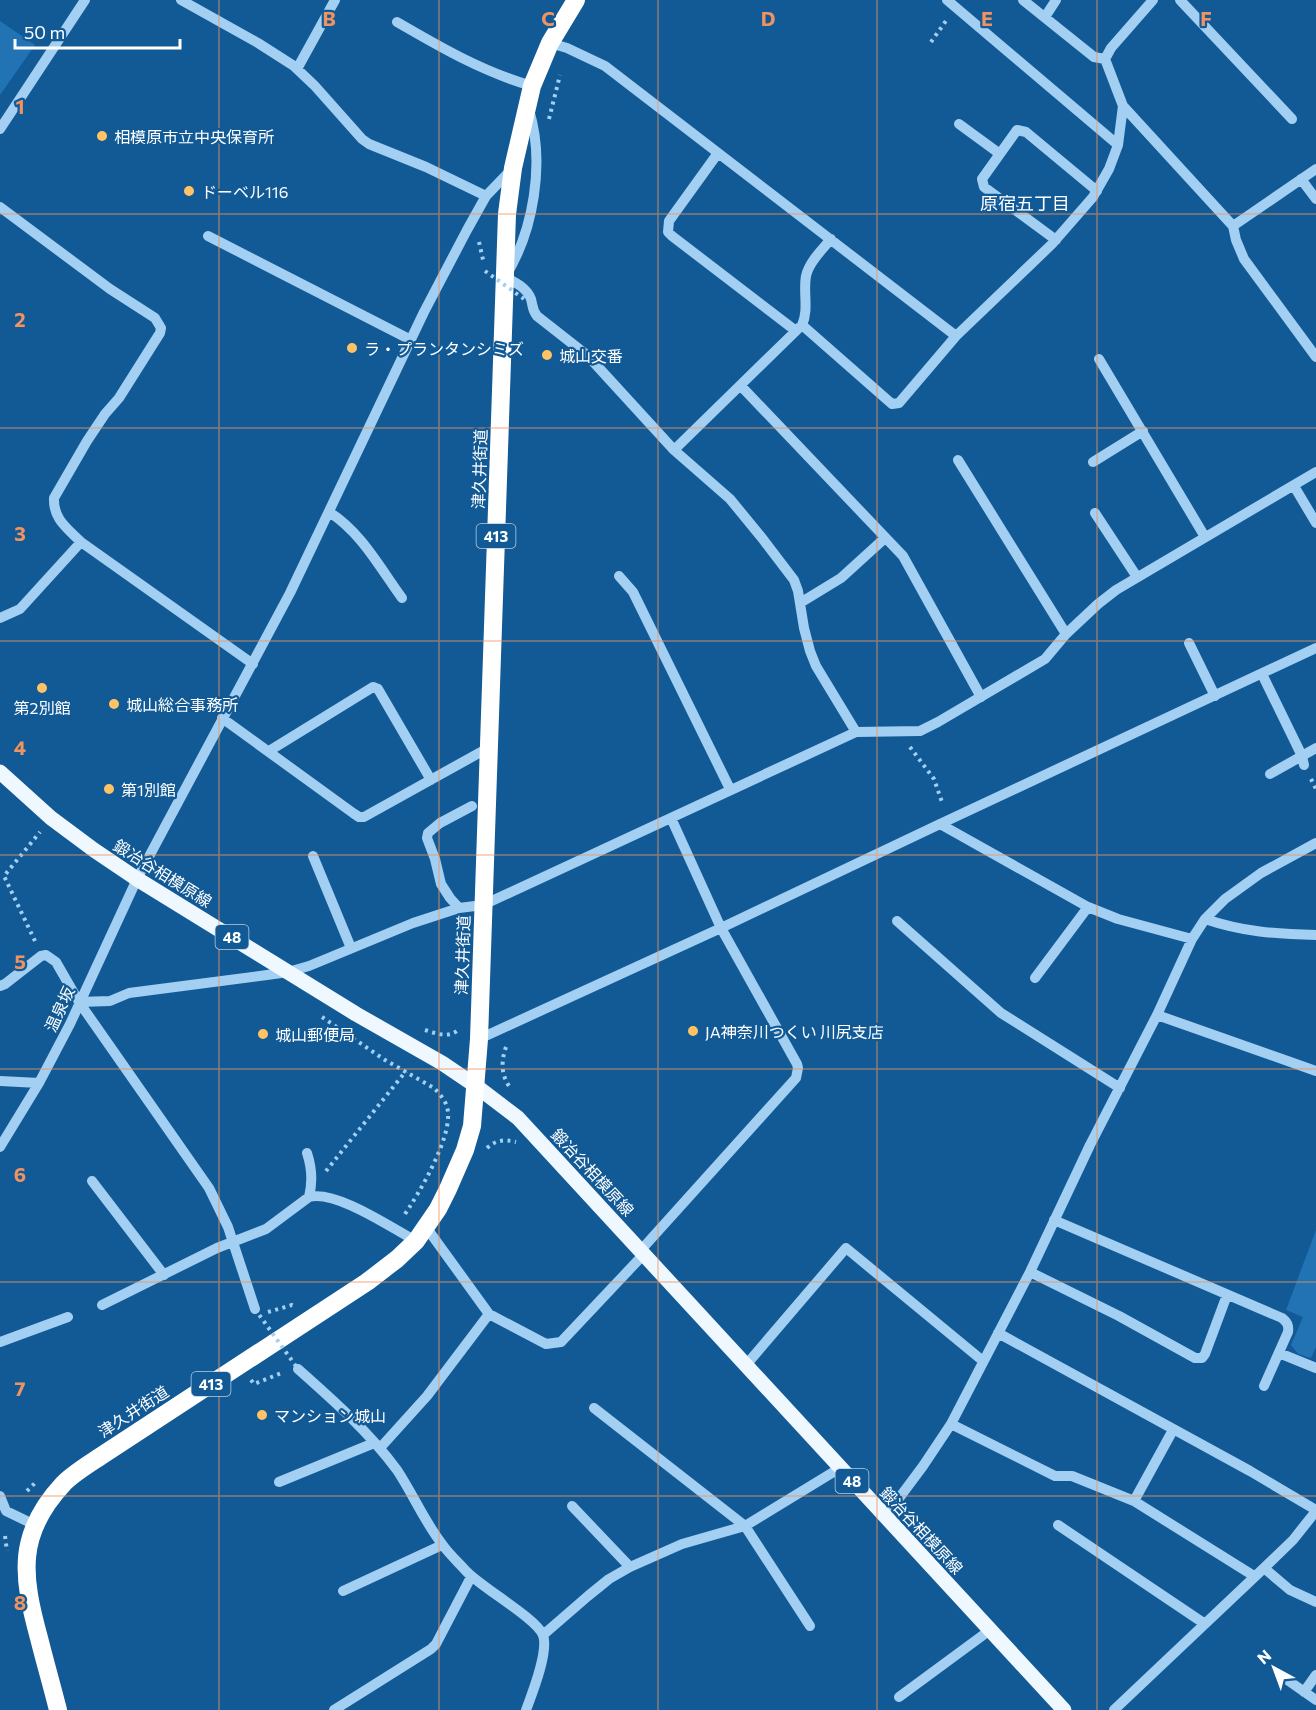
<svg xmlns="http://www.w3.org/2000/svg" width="1316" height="1710" font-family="Commissioner,'Noto Sans JP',sans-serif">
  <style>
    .green { fill: #2173b4 }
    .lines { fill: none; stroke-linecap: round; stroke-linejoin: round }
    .path { stroke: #a3cff3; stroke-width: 4; stroke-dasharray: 3 4.5; stroke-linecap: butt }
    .minor { stroke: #a3cff3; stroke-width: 10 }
    .major { stroke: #eff7ff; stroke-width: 15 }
    .highway { stroke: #fff; stroke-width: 18 }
    .path-bridge { stroke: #a3cff3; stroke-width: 4; stroke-dasharray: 3 4.5; stroke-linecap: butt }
    .grid { fill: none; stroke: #f09361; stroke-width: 1.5; stroke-opacity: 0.55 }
    .poi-dot { fill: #ffc265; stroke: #125a96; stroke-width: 2 }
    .labels { text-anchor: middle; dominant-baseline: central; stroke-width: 4.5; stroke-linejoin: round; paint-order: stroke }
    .shield { fill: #125a96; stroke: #b8cee0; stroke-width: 1.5 }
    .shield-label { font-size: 15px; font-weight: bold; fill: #fff }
    .poi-label { font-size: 16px; fill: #fff; stroke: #125a96; text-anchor: start }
    .street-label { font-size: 16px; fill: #fff; stroke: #125a96 }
    .neighbourhood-label { font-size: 18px; fill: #fff; stroke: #125a96 }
    .grid-label { font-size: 20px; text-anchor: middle; font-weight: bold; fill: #f09361; stroke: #125a96; stroke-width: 4.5; stroke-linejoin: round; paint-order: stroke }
  </style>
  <rect width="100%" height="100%" fill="#125a96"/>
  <path class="green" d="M0,21L35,45L0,95Z
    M1316,1230V1347L1311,1358L1298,1354L1291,1345L1303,1317L1286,1310Z"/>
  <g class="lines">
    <path class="path" d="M931,42L948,18
      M549,119L560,75
      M479,242L484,264
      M910,747L934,779L943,805
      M1311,779L1316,789
      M35,941L4,876L40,832
      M322,1017L385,1060L434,1088C439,1093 445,1100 447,1107C455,1134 418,1195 403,1217
      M425,1030C438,1034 450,1039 460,1028
      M506,1047C501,1061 501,1074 509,1086
      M487,1148C496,1140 504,1139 516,1142
      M326,1171L406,1071
      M268,1312L292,1305L296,1307
      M251,1380L254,1384L284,1372
      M27,1491L37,1481
      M5,1536L7,1551"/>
    <path class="minor" d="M181,0L258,43L294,66L314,85L362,139L369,144L426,167L486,196
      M947,0L1118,145L1123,106
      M1023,0L1094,57L1105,59
      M1153,0L1111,48L1105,59L1123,106L1233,226L1236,240L1244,259L1316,357
      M1180,0L1292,119
      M1045,17L1056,0
      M397,22C440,47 483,72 532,86
      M550,43L567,48L605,66L956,336L899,403L892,404L802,325
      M297,69L335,0
      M529,110C545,162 534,231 505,277C515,282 527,288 531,299C533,306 532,310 537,316L588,356L674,450L730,499L762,538L794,580L798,591L804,628L810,651L816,666L856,732
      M959,124L1000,154
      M0,129L85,0
      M718,153L669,221L668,232L672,236L796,331
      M1301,179L1316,199
      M0,207L110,289L155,318L161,328L160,333L119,398L105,414L87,441L54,498C53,519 67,528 81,542L253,664
      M1233,226L1316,169
      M208,236L411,340
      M1056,240L984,187L982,179L1017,130L1026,132L1097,191
      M956,336L1052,244L1093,197L1109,169L1118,145
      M1099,359L1205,537
      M741,386L903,556L981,697
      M674,450L802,325C809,310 803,292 806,276C809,262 822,250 831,239
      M958,460L1066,634
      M1093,462L1143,431
      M1294,486L1316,523
      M329,512C361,532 380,568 402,598
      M1095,513L1137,577
      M619,576L633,592L730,789
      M800,603L841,578L885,538
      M0,618L20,609L81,542
      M1189,643L1215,696
      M1262,674L1302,756L1304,765
      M222,718L353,813L359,817H364L488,748
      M269,751L373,687L378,689L431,780
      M1270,774L1316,748
      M940,824L1088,907L1118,919L1192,939
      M313,856L351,948
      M459,908L450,898L441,884L435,859L427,838L428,833L440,823L472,806
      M1205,919C1243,932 1276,934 1316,935
      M897,921L1001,1013L1120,1088
      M1035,978L1088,907
      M0,986L5,984L41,956L46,955L56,962L79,1002L209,1188L228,1227L255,1309
      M79,1002L110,1001L129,993L267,975L288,972L309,966L413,923L459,908L483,905L856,732L920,731L938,722L1045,659L1066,634L1098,604L1116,590L1316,472
      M1157,1015L1316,1071
      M479,1039L721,928L940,824L1316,648
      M0,1081L39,1083
      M0,1147L39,1083L70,1024L137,879L290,593L424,312L467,230L486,196L511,170
      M307,1153C312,1168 313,1181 309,1197
      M92,1181L164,1275
      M1054,1220L1282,1318C1287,1322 1289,1325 1288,1332L1264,1386
      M426,1227L489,1314L546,1344L561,1342L644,1254
      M641,1250L796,1078L798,1068L797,1064L721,928L671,818
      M1030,1272L1119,1316L1195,1358H1202L1205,1354L1227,1295
      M102,1305L217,1248L266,1229L309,1197C336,1190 390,1227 416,1241
      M998,1333L1250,1471L1316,1510
      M0,1342L68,1317
      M1279,1353L1316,1368
      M746,1365L846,1248L983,1361
      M298,1369C333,1400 369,1432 397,1470C413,1494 424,1521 442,1544C449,1554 458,1562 466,1571C482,1588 536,1618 543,1635C549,1652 532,1694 526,1710
      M594,1408L745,1526L810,1626
      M951,1424L1055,1476H1072L1134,1501
      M1173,1430L1134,1501L1254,1576
      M380,1448L427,1396L489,1314
      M279,1482L374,1443
      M0,1496L6,1511L35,1525
      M572,1506L630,1567
      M885,1517L923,1466L951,1424L1030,1272L1090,1145L1157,1015L1192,939L1205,919L1225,899L1261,873L1316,843
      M1058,1525L1205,1624
      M1264,1568L1290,1590L1316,1602
      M343,1591L442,1545
      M543,1635L588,1596L609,1579L630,1567L682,1544L745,1526L840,1468
      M1286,1679L1316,1700
      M1304,1692L1316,1675
      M899,1697L990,1630
      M334,1710L431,1649L436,1644L471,1577
      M1114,1710L1264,1568L1293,1540L1316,1511"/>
    <path class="major" d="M0,772L51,818L94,850L137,879L356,1014L442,1063L476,1086L518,1118L1064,1710"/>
    <path class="highway" d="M58,1710C52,1686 45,1662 39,1638C22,1576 16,1534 64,1483C74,1473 89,1464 101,1456L367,1282L397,1259L416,1241L438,1209L448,1189L465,1150L472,1126L479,1039L507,214L513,168L532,86L550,43L576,0"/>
    <path class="path-bridge" d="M485,271L524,299
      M255,1309L298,1369"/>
  </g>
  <path class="grid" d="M219,0V1710M439,0V1710M658,0V1710M877,0V1710M1097,0V1710M0,214H1316M0,428H1316M0,641H1316M0,855H1316M0,1069H1316M0,1282H1316M0,1496H1316"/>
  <g class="poi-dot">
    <circle cx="102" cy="136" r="6"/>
    <circle cx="189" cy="191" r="6"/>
    <circle cx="352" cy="348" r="6"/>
    <circle cx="547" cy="355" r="6"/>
    <circle cx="42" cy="688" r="6"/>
    <circle cx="114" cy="704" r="6"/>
    <circle cx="109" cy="789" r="6"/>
    <circle cx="693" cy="1031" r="6"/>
    <circle cx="263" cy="1034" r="6"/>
    <circle cx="262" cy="1415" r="6"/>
  </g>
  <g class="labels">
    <g class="shield">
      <rect x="476.5" y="524" width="39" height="24" rx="4.5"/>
      <rect x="215.5" y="925" width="33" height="24" rx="4.5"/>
      <rect x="191.5" y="1372" width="39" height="24" rx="4.5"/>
      <rect x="835.5" y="1469" width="33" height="24" rx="4.5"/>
    </g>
    <g class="shield-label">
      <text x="496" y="536">413</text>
      <text x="232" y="937">48</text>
      <text x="211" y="1384">413</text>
      <text x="852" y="1481">48</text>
    </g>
    <g class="poi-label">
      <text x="114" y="136">相模原市立中央保育所</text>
      <text x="201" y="191">ドーベル116</text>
      <text x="364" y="348">ラ・プランタンシミズ</text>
      <text x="559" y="355">城山交番</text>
      <text x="126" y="704">城山総合事務所</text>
      <text x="42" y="707" text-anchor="middle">第2別館</text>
      <text x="121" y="789">第1別館</text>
      <text x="705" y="1031">JA神奈川つくい 川尻支店</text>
      <text x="275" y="1034">城山郵便局</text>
      <text x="274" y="1415">マンション城山</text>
    </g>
    <g class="street-label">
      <text transform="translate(479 469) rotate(-88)">津久井街道</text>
      <text transform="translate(163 873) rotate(32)">鍛冶谷相模原線</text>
      <text transform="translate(462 955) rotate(-88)">津久井街道</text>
      <text transform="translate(59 1009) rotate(-65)">温泉坂</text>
      <text transform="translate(593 1172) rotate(47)">鍛冶谷相模原線</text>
      <text transform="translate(133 1411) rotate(-33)">津久井街道</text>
      <text transform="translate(922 1530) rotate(47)">鍛冶谷相模原線</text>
    </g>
    <g class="neighbourhood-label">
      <text x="1025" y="203">原宿五丁目</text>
    </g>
  </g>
  <g class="grid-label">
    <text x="329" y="26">B</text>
    <text x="548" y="26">C</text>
    <text x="768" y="26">D</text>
    <text x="987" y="26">E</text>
    <text x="1206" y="26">F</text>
    <text x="20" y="114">1</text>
    <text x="20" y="327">2</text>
    <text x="20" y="541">3</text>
    <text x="20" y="755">4</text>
    <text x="20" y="969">5</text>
    <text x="20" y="1182">6</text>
    <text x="20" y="1396">7</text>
    <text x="20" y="1610">8</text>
  </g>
  <g transform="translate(1274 1668) rotate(319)" stroke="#125a96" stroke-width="4.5" paint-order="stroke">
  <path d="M0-4.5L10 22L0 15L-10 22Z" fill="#ffffff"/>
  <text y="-9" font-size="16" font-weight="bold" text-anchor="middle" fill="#ffffff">N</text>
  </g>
  <path d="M15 39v9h165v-9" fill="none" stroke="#ffffff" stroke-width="3"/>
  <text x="24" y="39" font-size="18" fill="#ffffff" stroke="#125a96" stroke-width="4.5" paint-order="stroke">50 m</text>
</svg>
